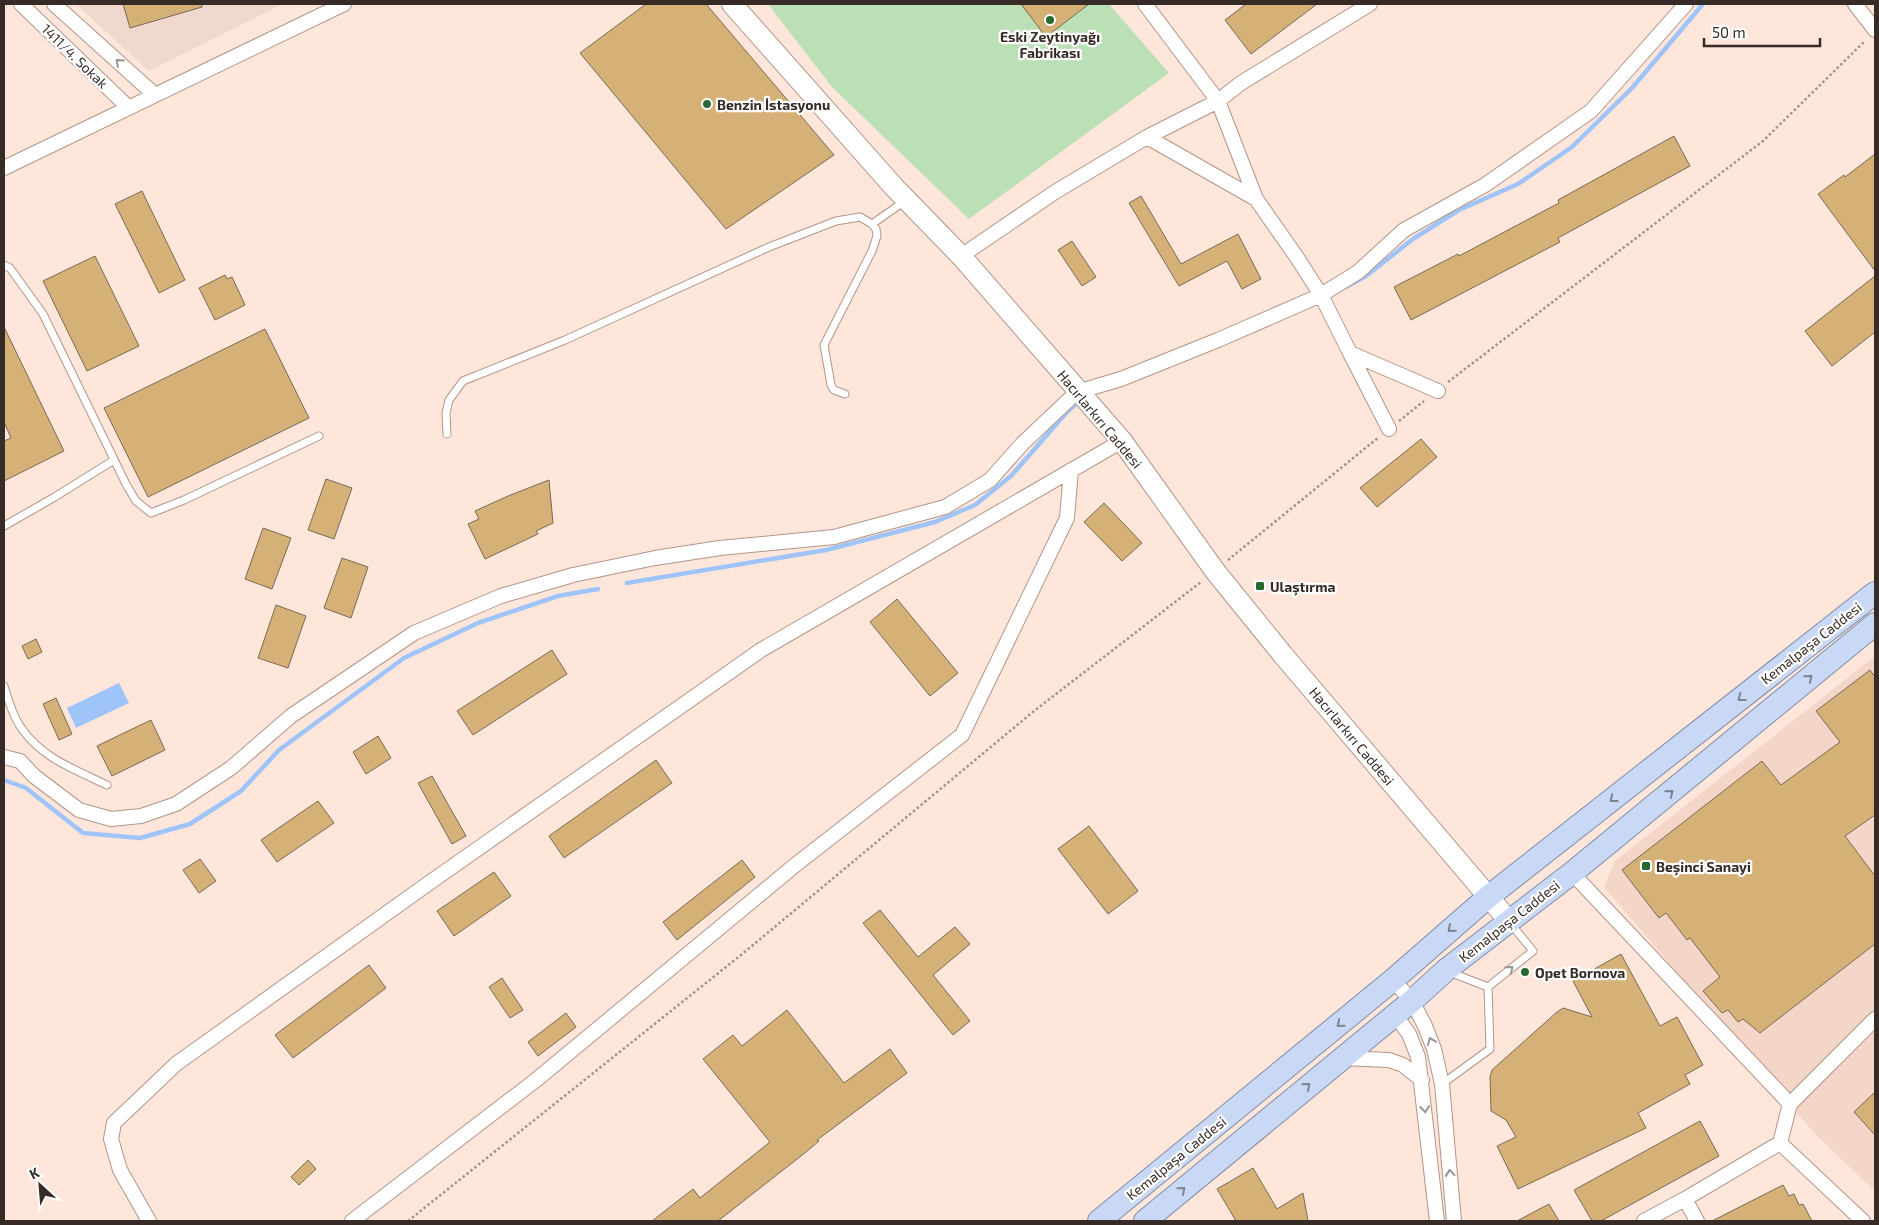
<svg xmlns="http://www.w3.org/2000/svg" width="1879" height="1225" font-family="'Exo 2',sans-serif">
  <style>
    .commercial { fill: #f0d8cf }
    .built { fill: #f3d6c7 }
    .green { fill: #bbe0b5 }
    .water { fill: #9fc4f9 }
    .lines { fill: none; stroke-linecap: round; stroke-linejoin: round }
    .stream { stroke: #9fc4f9; stroke-width: 4.5 }
    .building { fill: #d5b178; stroke: #796a54 }
    .lane-casing { stroke: #b29688; stroke-width: 9 }
    .street-casing { stroke: #b29688; stroke-width: 16 }
    .secondary-casing { stroke: #b29688; stroke-width: 22 }
    .primary-casing { stroke: #7e8ca8; stroke-width: 24 }
    .path { stroke: #a5938a; stroke-width: 2.5; stroke-dasharray: 2.5 2.5; stroke-linecap: butt }
    .lane { stroke: #fff; stroke-width: 7 }
    .street { stroke: #fff; stroke-width: 14 }
    .secondary { stroke: #fff; stroke-width: 20 }
    .primary { stroke: #c9d9f5; stroke-width: 22 }
    .oneway { stroke: #9a9592 }
    .oneway2 { stroke: #80828e }
    .poi-dot { fill: #286932; stroke: #fff; stroke-width: 2 }
    .labels { text-anchor: middle; dominant-baseline: central; stroke-width: 4.5; stroke-linejoin: round; paint-order: stroke }
    .poi-label { font-size: 14px; font-weight: bold; fill: #362b26; stroke: #fff; text-anchor: start }
    .street-label { font-size: 14px; fill: #362b26; stroke: #fff }
  </style>
  <rect width="100%" height="100%" fill="#fee6da"/>
  <path class="commercial" d="M76,4H283L149,71Z"/>
  <path class="built" d="M1875,656V1191L1817,1136L1604,887L1615,861Z"/>
  <path class="green" d="M768,4H1109L1169,73L969,219L832,87Z"/>
  <path class="water" d="M119,683L129,703L76,728L67,708Z"/>
  <g class="lines">
    <path class="stream" d="M1346,287L1366,276L1413,239L1459,210L1518,184L1572,147L1632,88L1703,4
      M627,583L826,550L935,522L975,505L1011,476L1067,412L1077,403
      M4,780L26,788L83,833L140,838L190,824L241,791L279,750L404,658L478,623L558,596L598,589"/>
  </g>
  <path class="building" d="M123,4H202V7L130,28Z
    M646,4H706L834,155L726,229L580,53Z
    M1021,4H1089L1046,37Z
    M1246,4H1317L1251,54L1225,20Z
    M1674,136L1690,166L1558,238L1560,242L1411,320L1394,287L1458,254L1459,256L1559,203L1558,200Z
    M1875,154V271L1818,194L1844,175L1845,177Z
    M142,191L185,280L159,293L115,204Z
    M1141,196L1181,264L1238,234L1261,279L1242,289L1227,261L1179,286L1129,203Z
    M1072,241L1096,277L1082,286L1058,250Z
    M95,256L139,346L87,371L43,281Z
    M225,275L227,279L232,277L245,305L215,320L199,288Z
    M1875,276V332L1832,366L1805,331Z
    M4,327L64,451L4,481V441L11,438L4,422Z
    M265,329L309,418L148,497L104,408Z
    M1421,439L1437,457L1377,507L1360,488Z
    M326,479L352,488L334,539L308,530Z
    M549,480L553,523L536,531L538,534L485,559L468,524L479,519L475,511L508,496Z
    M1104,503L1142,543L1122,561L1084,522Z
    M263,528L291,538L272,589L245,579Z
    M342,558L368,567L351,618L324,608Z
    M897,599L958,673L930,696L870,622Z
    M276,605L306,616L288,668L258,658Z
    M36,639L42,652L28,659L22,646Z
    M552,650L567,674L473,735L457,711Z
    M1870,670L1875,677V815L1845,836L1875,876V944L1760,1033L1743,1019L1738,1022L1728,1010L1722,1013L1703,991L1720,977L1690,938L1687,940L1666,913L1659,918L1622,870L1762,761L1781,785L1840,742L1816,711Z
    M56,698L72,734L59,740L43,704Z
    M151,720L165,750L112,776L97,746Z
    M378,736L391,758L366,774L353,752Z
    M656,760L672,783L564,858L549,836Z
    M432,776L466,836L452,844L418,783Z
    M318,801L334,823L277,862L261,840Z
    M1089,826L1138,891L1108,914L1058,849Z
    M200,859L216,881L199,893L183,870Z
    M742,860L755,877L677,940L663,922Z
    M494,872L511,896L454,936L437,911Z
    M880,910L918,957L955,927L970,944L933,975L970,1021L953,1035L863,923Z
    M1621,954L1660,1026L1677,1017L1703,1065L1685,1075L1690,1084L1638,1113L1646,1128L1518,1189L1497,1146L1516,1137L1506,1120L1491,1111L1490,1077L1492,1070L1557,1012L1563,1008L1592,1017L1573,981Z
    M369,965L386,988L293,1058L275,1035Z
    M502,978L523,1010L510,1018L489,987Z
    M787,1010L844,1083L890,1049L907,1073L817,1140L819,1141L806,1152L718,1221H652L693,1189L700,1198L770,1142L703,1059L733,1035L742,1046Z
    M566,1013L576,1027L538,1056L528,1042Z
    M1875,1092V1135L1854,1112Z
    M1700,1121L1719,1156L1601,1221H1592L1574,1190Z
    M308,1160L316,1169L299,1185L291,1177Z
    M1253,1168L1277,1209L1303,1193L1308,1221H1236L1217,1189Z
    M1783,1185L1789,1196L1794,1194L1799,1205L1803,1204L1812,1221H1712Z
    M1549,1204L1559,1221H1517Z"/>
  <g class="lines">
    <g class="lane-casing">
      <path id="lane" d="M872,224L905,201
        M4,265L10,268L43,314L126,484L136,501L151,513L184,500L319,436
        M447,434L446,413L449,400L463,381L565,340L769,247L836,221L860,217L872,224L876,229L877,236L872,251L824,345L831,385L834,390L845,394
        M4,526L53,498L114,460
        M4,686C8,700 13,717 22,729C42,758 76,770 107,785
        M1449,972L1488,987
        M1488,987L1533,951L1510,923
        M1442,1084L1490,1049L1488,987"/>
    </g>
    <g class="street-casing">
      <path id="street" d="M21,4L129,108
        M54,4L155,95
        M1145,4L1218,101L1256,199L1296,256L1321,295L1350,353
        M1855,4L1875,30
        M1147,137L1256,199
        M4,168L344,4
        M961,256L1055,192L1147,137L1218,101L1241,83L1370,4
        M1389,429L1350,353L1438,391
        M4,757L20,761L34,776L79,810L111,819L141,816L176,804L231,768L291,716L414,633L501,596L573,575L655,558L720,548L834,537L945,507L990,480L1023,443L1077,392L1121,379L1218,340L1321,295L1358,272L1404,230L1485,185L1591,111L1686,4
        M1572,873L1790,1104
        M1393,980L1412,1001L1425,1026L1434,1049L1442,1084L1454,1221
        M1395,1015L1409,1034L1418,1057L1437,1221
        M1341,1058L1389,1060L1403,1065L1422,1080
        M1685,1199L1697,1221
        M149,1221L120,1170L111,1139L114,1123L176,1064L429,883L761,650L1122,441
        M352,1221L536,1080L794,866L962,735L1067,518L1071,470
        M1644,1221L1685,1199L1780,1143
        M1863,1221L1780,1143L1790,1104L1875,1019"/>
    </g>
    <g class="secondary-casing">
      <path id="secondary" d="M732,4L894,187L961,256L1122,441L1215,571L1283,655L1509,921"/>
    </g>
    <g class="primary-casing">
      <path id="primary" d="M1099,1221L1393,980L1488,897L1875,593
        M1145,1221L1412,1001L1446,970L1572,873L1875,624"/>
    </g>
    <path class="path" d="M1448,382L1763,141L1865,41
      M1399,421L1424,401
      M1228,560L1379,437
      M408,1221L741,955L1034,711L1201,582"/>
    <use href="#lane" class="lane"/>
    <use href="#street" class="street"/>
    <use href="#secondary" class="secondary"/>
    <use href="#primary" class="primary"/>
  </g>
  <defs><path id="oneway-chevron" d="M-2-3.5L2.5 0L-2 3.5" fill="none" stroke-width="1.6" stroke-linecap="round" stroke-linejoin="round" transform="scale(1.25)"/></defs>
  <g class="oneway">
    <use href="#oneway-chevron" transform="translate(119 62) rotate(-138)"/>
    <use href="#oneway-chevron" transform="translate(1510 969) rotate(-39)"/>
    <use href="#oneway-chevron" transform="translate(1431 1041) rotate(-112)"/>
    <use href="#oneway-chevron" transform="translate(1425 1109) rotate(84)"/>
    <use href="#oneway-chevron" transform="translate(1450 1173) rotate(-95)"/>
  </g>
  <g class="oneway2">
    <use href="#oneway-chevron" transform="translate(1809 678) rotate(-39)"/>
    <use href="#oneway-chevron" transform="translate(1741 698) rotate(142)"/>
    <use href="#oneway-chevron" transform="translate(1670 793) rotate(-39)"/>
    <use href="#oneway-chevron" transform="translate(1613 799) rotate(142)"/>
    <use href="#oneway-chevron" transform="translate(1451 929) rotate(139)"/>
    <use href="#oneway-chevron" transform="translate(1340 1024) rotate(141)"/>
    <use href="#oneway-chevron" transform="translate(1307 1086) rotate(-40)"/>
    <use href="#oneway-chevron" transform="translate(1182 1190) rotate(-40)"/>
  </g>
  <g class="poi-dot">
    <circle cx="1050" cy="20" r="5"/>
    <circle cx="707" cy="104" r="5"/>
    <rect x="1255" y="581" width="10" height="10" rx="2.5"/>
    <rect x="1641" y="861" width="10" height="10" rx="2.5"/>
    <circle cx="1525" cy="972" r="5"/>
  </g>
  <g class="labels">
    <g class="poi-label">
      <text x="1050" y="36" text-anchor="middle">Eski Zeytinyağı<tspan x="1050" dy="16">Fabrikası</tspan></text>
      <text x="717" y="104">Benzin İstasyonu</text>
      <text x="1270" y="586">Ulaştırma</text>
      <text x="1656" y="866">Beşinci Sanayi</text>
      <text x="1535" y="972">Opet Bornova</text>
    </g>
    <g class="street-label">
      <text transform="translate(75 56) rotate(44)">1411/4. Sokak</text>
      <text transform="translate(1100 419) rotate(50)">Hacırlarkırı Caddesi</text>
      <text transform="translate(1811 643) rotate(-38)">Kemalpaşa Caddesi</text>
      <text transform="translate(1352 736) rotate(50)">Hacırlarkırı Caddesi</text>
      <text transform="translate(1509 921) rotate(-38)">Kemalpaşa Caddesi</text>
      <text transform="translate(1176 1158) rotate(-39)">Kemalpaşa Caddesi</text>
    </g>
  </g>
  <rect width="1879" height="1225" fill="none" stroke="#362b26" stroke-width="10"/>
  <g transform="translate(40 1185) rotate(334)" stroke="#ffffff" stroke-width="4" paint-order="stroke">
  <path d="M0-4L9 19L0 12L-9 19Z" fill="#362b26"/>
  <text y="-8" font-size="14" font-weight="bold" text-anchor="middle" fill="#362b26">K</text>
  </g>
  <path d="M1704 38v8h116v-8" fill="none" stroke="#362b26" stroke-width="2.5"/>
  <text x="1712" y="38" font-size="15" fill="#362b26" stroke="#ffffff" stroke-width="4" paint-order="stroke">50 m</text>
</svg>
